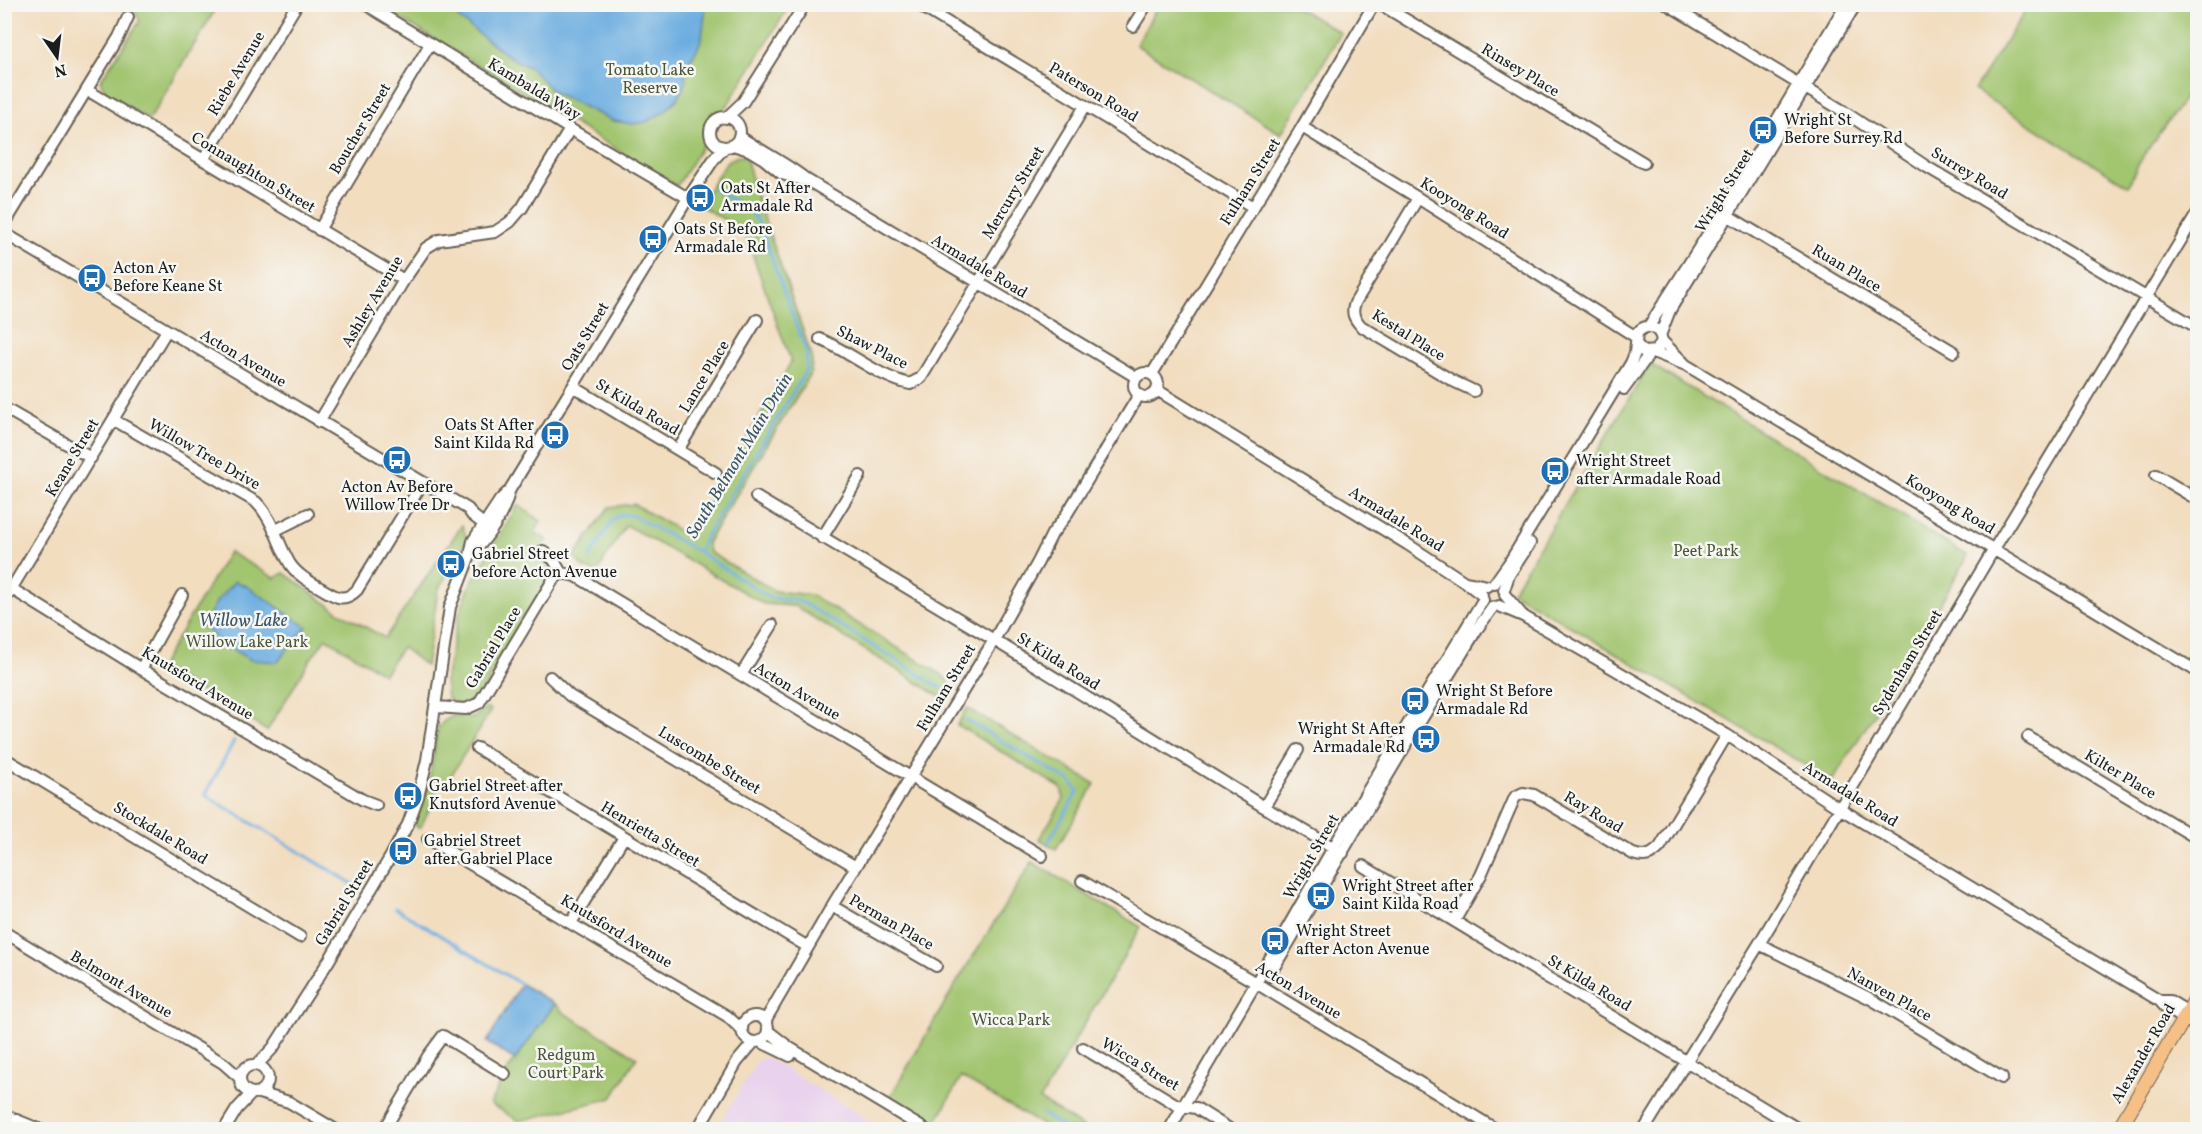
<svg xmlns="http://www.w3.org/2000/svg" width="2202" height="1134" font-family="Vollkorn,serif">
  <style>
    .built { fill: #e9d2ed }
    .green { fill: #a2c56f; stroke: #5f7046; stroke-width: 1.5 }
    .water { fill: #6cade0; stroke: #44647e; stroke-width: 1.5 }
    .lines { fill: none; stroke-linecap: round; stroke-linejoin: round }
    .stream { stroke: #6cade0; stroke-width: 3 }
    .minor-casing { stroke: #676055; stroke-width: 14 }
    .major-casing { stroke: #676055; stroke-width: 16 }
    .minor { stroke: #fff; stroke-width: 10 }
    .major { stroke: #f5bf86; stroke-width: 14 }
    .labels { text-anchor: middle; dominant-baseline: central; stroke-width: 5; stroke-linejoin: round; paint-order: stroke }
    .park-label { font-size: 16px; fill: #4b5739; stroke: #f6f6f2 }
    .street-label { font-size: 16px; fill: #1c1c1c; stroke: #f6f6f2 }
    .poi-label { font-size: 16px; fill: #1c1c1c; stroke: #f6f6f2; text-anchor: start }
    .water-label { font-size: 18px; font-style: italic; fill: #3c566a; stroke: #f6f6f2 }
  </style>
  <rect width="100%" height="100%" fill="#f6f6f2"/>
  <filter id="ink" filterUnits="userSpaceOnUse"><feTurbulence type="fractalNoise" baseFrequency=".0167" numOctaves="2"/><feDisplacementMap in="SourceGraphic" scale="12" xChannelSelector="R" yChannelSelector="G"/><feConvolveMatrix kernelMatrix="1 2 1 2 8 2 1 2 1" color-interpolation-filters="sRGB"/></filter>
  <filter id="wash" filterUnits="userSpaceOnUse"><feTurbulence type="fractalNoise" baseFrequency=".008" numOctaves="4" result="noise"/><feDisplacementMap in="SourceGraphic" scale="24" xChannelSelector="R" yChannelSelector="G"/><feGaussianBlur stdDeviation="1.35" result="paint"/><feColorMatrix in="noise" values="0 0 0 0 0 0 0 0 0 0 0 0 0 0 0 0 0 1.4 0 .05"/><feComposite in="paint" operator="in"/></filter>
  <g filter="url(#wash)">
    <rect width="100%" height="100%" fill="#f2ddbf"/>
    <path class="built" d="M767,1058L884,1129H716L758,1060Z"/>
    <path class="green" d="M1159,4L1293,5L1341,33L1281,134L1136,45Z
      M131,5H218L149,120L106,92L100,81L140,21Z
      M378,5H790L677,186Z
      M2029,5H2197C2198,20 2201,63 2196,75C2181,113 2140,149 2129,186L1974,90Z
      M738,156L746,157L756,194L812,357L811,373L707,543L709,552L775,591L811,595L941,674L949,682L950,687L942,698L795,606L764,604L626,525L597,572L584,568L574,557L609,507L634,504L690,537L791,362L744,231L699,205L727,161Z
      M1650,364L1968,556L1887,694L1832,781L1512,592Z
      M518,505L541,521L535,532L548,541L541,545L537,553L551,564L552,573L479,697C469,704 457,707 447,698L445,681L459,614L471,583Z
      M462,525L467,539L438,590L426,666L402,647L384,674L326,638L310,660L267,731L160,667L229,552L275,578L284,573L339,612L385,638Z
      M486,708L491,710L446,784L433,779L430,789L437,792L420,829L414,825L430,777L438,728L444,721L453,716L473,718Z
      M967,708L1095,784L1056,849L1039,839L1064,799L1061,788L957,725Z
      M1032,862L1141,927L1040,1100L1086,1129H1048L961,1077L935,1124L890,1097L957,982Z
      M555,1004L564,1013L637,1057L612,1098L519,1121L490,1104L505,1074Z"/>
    <path class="water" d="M442,5L706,4V5L702,37L697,50L689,61L685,73L686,82L678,98L664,112L646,122L633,124L613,121L553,92L532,69L506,55Z
      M235,581L248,587L307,627L293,642L278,662L251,660L222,644L203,626L217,601Z
      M521,984L555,1004L515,1060L487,1042Z"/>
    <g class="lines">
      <path class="stream" d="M699,552L706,536L806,371L807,354L760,226L750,211L714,189
        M590,557L612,521L621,514L633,516L699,552L770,598L795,600L805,604L941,688
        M966,720L1071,782L1078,791L1048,842
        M234,741L205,795L353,884
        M395,908L521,984
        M1043,1114L1067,1130"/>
    </g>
  </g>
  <g filter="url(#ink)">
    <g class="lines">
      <g class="minor-casing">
        <path id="minor" d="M365,4L570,129L688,198
          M917,4L1253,207
          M1380,4L1644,163
          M1667,4L1840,109L1927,167L2198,328
          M1133,26L1147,4
          M87,90L404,280
          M710 132a15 15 0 1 1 30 0a15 15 0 1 1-30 0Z
          M726,118L743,102L805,4
          M1302,127L1418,198L1636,337
          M739,136C762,152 786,163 807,180L1136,377
          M733,145L749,150L764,159L782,174L803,180
          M203,160L297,4
          M1418,198L1355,303C1351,313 1354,318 1361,326L1453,381L1474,391
          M1722,212L1954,352
          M4,225L119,37L128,17
          M319,230L430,44
          M4,233L468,509L472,515L490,529
          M1649,326L1722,212L1846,4
          M1661,333L1670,310L1684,287L1856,4
          M820,339C850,352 878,377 910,384L921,378L1085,106
          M1662,341L1684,363
          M1653,352L1686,365L2198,672
          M1134 385a12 12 0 1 1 24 0a12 12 0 1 1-24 0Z
          M1152,374L1302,127L1374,4
          M574,387L716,473
          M1624,389L1650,353
          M1157,390L1407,544L1465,582L1482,595
          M4,408L91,458
          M114,420L256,502C273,519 278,544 290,564C298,576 312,583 324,590C337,598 345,602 357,590L423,482
          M319,422L404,280L426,248L439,240L495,232L510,222L522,208L570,129
          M678,450L757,320
          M2156,475L2198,500
          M756,497L994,640L1264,807L1343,853
          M274,531L308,514
          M822,538L860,476
          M543,551L554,560L561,573L576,576L1042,856
          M470,555C487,540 504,514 509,492
          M1465,582L1487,586
          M4,584L141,669L363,800L376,805
          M1494,584L1509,563L1631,363L1635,353L1637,333C1647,322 1660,327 1662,341L1656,351L1644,352L1637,345
          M1504,590L1509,575L1530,543
          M1505,595L1523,616
          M4,601L167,330
          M1499,606L1523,616L1727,735L1839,808L2160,1001L2166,1008L2198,1027
          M141,669L182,595
          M741,675L772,625
          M550,677L570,696L856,867
          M436,707L466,709L479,703L553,580L561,573
          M2028,737L2198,839
          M477,748L808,947
          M4,758L300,937
          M1264,807L1298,750
          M428,839L727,1016L741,1029
          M1363,866L1800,1130
          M1082,881L1256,983L1497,1130
          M832,906L936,966
          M1455,920L1481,875L1515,797L1523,793L1534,795L1633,854C1645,858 1651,856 1660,847L1727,735
          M571,923L624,837
          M4,932L223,1063L240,1078
          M1759,944L1871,999L2002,1078
          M1269,976L1404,748L1477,629L1493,607
          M2160,1001H2170L2198,1018
          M742 1029a13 13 0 1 1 26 0a13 13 0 1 1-26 0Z
          M765,1021L832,906L994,640L1038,562L1052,534L1065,517L1139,395
          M768,1031L790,1048L926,1130
          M761,1042L790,1056
          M1083,1048L1177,1105L1196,1108L1231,1130
          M240 1079a14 14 0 1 1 28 0a14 14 0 1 1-28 0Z
          M257,1065L273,1048L328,962L391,856L408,824L418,797L427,760L450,607L470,555L473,541L500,500L509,491L688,198L714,159L725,147
          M259,1093L289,1102L336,1130
          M4,1115L41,1130
          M224,1130L237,1109L252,1093
          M384,1130L428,1056L443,1036L505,1074
          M697,1130L737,1062L753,1043
          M1169,1130L1256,983L1333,848L1483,600
          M1644,1130L1759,944L1994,549L2198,212"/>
      </g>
      <g class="major-casing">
        <path id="major" d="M2118,1130L2198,995"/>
      </g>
      <use href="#minor" class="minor"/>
      <use href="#major" class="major"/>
    </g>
  </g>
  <defs>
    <g id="bus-disc" transform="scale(1.5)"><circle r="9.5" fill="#1f6fb2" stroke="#f6f6f2"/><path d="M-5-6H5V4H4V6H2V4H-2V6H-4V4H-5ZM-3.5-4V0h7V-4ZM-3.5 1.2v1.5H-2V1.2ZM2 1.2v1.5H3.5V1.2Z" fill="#fff"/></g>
  </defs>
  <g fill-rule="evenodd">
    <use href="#bus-disc" x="1763" y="130"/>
    <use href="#bus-disc" x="700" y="198"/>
    <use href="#bus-disc" x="653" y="239"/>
    <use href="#bus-disc" x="92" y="278"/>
    <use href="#bus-disc" x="555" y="435"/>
    <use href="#bus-disc" x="397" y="460"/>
    <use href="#bus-disc" x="1555" y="471"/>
    <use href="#bus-disc" x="451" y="564"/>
    <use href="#bus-disc" x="1415" y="701"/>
    <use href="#bus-disc" x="1426" y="739"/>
    <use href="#bus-disc" x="408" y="796"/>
    <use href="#bus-disc" x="403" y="851"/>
    <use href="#bus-disc" x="1321" y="896"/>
    <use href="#bus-disc" x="1275" y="941"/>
  </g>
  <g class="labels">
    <g class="park-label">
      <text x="650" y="71">Tomato Lake<tspan x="650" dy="18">Reserve</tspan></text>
      <text x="1706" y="552">Peet Park</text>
      <text x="247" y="643">Willow Lake Park</text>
      <text x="1011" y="1021">Wicca Park</text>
      <text x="566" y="1056">Redgum<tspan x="566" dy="18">Court Park</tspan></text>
    </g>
    <g class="street-label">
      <text transform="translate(1520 71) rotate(31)">Rinsey Place</text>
      <text transform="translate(237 74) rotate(-59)">Riebe Avenue</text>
      <text transform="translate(534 90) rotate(31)">Kambalda Way</text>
      <text transform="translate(1093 93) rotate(31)">Paterson Road</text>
      <text transform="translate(361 129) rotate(-59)">Boucher Street</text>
      <text transform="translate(253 173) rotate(31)">Connaughton Street</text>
      <text transform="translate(1969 174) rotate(31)">Surrey Road</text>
      <text transform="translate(1251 182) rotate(-58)">Fulham Street</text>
      <text transform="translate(1725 191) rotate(-58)">Wright Street</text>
      <text transform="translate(1014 193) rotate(-59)">Mercury Street</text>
      <text transform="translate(1464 209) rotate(32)">Kooyong Road</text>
      <text transform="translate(979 267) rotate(31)">Armadale Road</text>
      <text transform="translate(1846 269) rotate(31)">Ruan Place</text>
      <text transform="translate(373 302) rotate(-59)">Ashley Avenue</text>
      <text transform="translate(1408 336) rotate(32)">Kestal Place</text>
      <text transform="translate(586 337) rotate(-59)">Oats Street</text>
      <text transform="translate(872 348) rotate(27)">Shaw Place</text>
      <text transform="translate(243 359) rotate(31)">Acton Avenue</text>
      <text transform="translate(705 377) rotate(-59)">Lance Place</text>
      <text transform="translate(637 408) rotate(31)">St Kilda Road</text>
      <text transform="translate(204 455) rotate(30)">Willow Tree Drive</text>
      <text transform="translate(73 458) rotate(-59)">Keane Street</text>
      <text transform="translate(1950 505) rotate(31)">Kooyong Road</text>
      <text transform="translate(1396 520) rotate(32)">Armadale Road</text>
      <text transform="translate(494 648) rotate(-59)">Gabriel Place</text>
      <text transform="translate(1058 662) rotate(32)">St Kilda Road</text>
      <text transform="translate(1908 663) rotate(-59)">Sydenham Street</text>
      <text transform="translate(197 684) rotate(31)">Knutsford Avenue</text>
      <text transform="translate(947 688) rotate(-59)">Fulham Street</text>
      <text transform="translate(797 692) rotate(31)">Acton Avenue</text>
      <text transform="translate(709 761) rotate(31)">Luscombe Street</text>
      <text transform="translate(2120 775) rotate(31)">Kilter Place</text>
      <text transform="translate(1850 795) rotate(32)">Armadale Road</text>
      <text transform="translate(1593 813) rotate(31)">Ray Road</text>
      <text transform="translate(160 834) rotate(31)">Stockdale Road</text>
      <text transform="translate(650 835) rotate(31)">Henrietta Street</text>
      <text transform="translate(1312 857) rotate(-60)">Wright Street</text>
      <text transform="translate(345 903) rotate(-59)">Gabriel Street</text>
      <text transform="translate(891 923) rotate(30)">Perman Place</text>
      <text transform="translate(616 932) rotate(31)">Knutsford Avenue</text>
      <text transform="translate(1589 984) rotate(31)">St Kilda Road</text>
      <text transform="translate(121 985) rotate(31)">Belmont Avenue</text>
      <text transform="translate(1298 991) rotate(31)">Acton Avenue</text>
      <text transform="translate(1889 995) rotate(29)">Nanven Place</text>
      <text transform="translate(2144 1054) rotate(-60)">Alexander Road</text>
      <text transform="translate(1140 1065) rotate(31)">Wicca Street</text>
    </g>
    <g class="poi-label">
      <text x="1784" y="121">Wright St<tspan x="1784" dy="18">Before Surrey Rd</tspan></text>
      <text x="721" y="189">Oats St After<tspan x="721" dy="18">Armadale Rd</tspan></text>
      <text x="674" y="230">Oats St Before<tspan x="674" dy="18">Armadale Rd</tspan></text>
      <text x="113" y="269">Acton Av<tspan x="113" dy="18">Before Keane St</tspan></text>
      <text x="534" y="426" text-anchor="end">Oats St After<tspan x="534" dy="18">Saint Kilda Rd</tspan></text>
      <text x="1576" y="462">Wright Street<tspan x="1576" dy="18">after Armadale Road</tspan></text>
      <text x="397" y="488" text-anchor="middle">Acton Av Before<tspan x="397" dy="18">Willow Tree Dr</tspan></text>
      <text x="472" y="555">Gabriel Street<tspan x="472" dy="18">before Acton Avenue</tspan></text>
      <text x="1436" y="692">Wright St Before<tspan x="1436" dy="18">Armadale Rd</tspan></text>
      <text x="1405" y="730" text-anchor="end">Wright St After<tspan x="1405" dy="18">Armadale Rd</tspan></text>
      <text x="429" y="787">Gabriel Street after<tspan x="429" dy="18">Knutsford Avenue</tspan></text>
      <text x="424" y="842">Gabriel Street<tspan x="424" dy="18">after Gabriel Place</tspan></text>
      <text x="1342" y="887">Wright Street after<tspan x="1342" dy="18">Saint Kilda Road</tspan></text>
      <text x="1296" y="932">Wright Street<tspan x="1296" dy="18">after Acton Avenue</tspan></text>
    </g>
    <g class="water-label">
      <text transform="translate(740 456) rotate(-59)">South Belmont Main Drain</text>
      <text x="243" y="621">Willow Lake</text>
    </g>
  </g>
  <rect width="2202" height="1134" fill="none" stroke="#f6f6f2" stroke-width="24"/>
  <g transform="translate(57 57) rotate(166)" stroke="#f6f6f2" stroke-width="4.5" paint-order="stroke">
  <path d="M0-4.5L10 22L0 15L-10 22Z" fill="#1c1c1c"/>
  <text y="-9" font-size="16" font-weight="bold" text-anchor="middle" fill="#1c1c1c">N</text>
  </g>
</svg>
